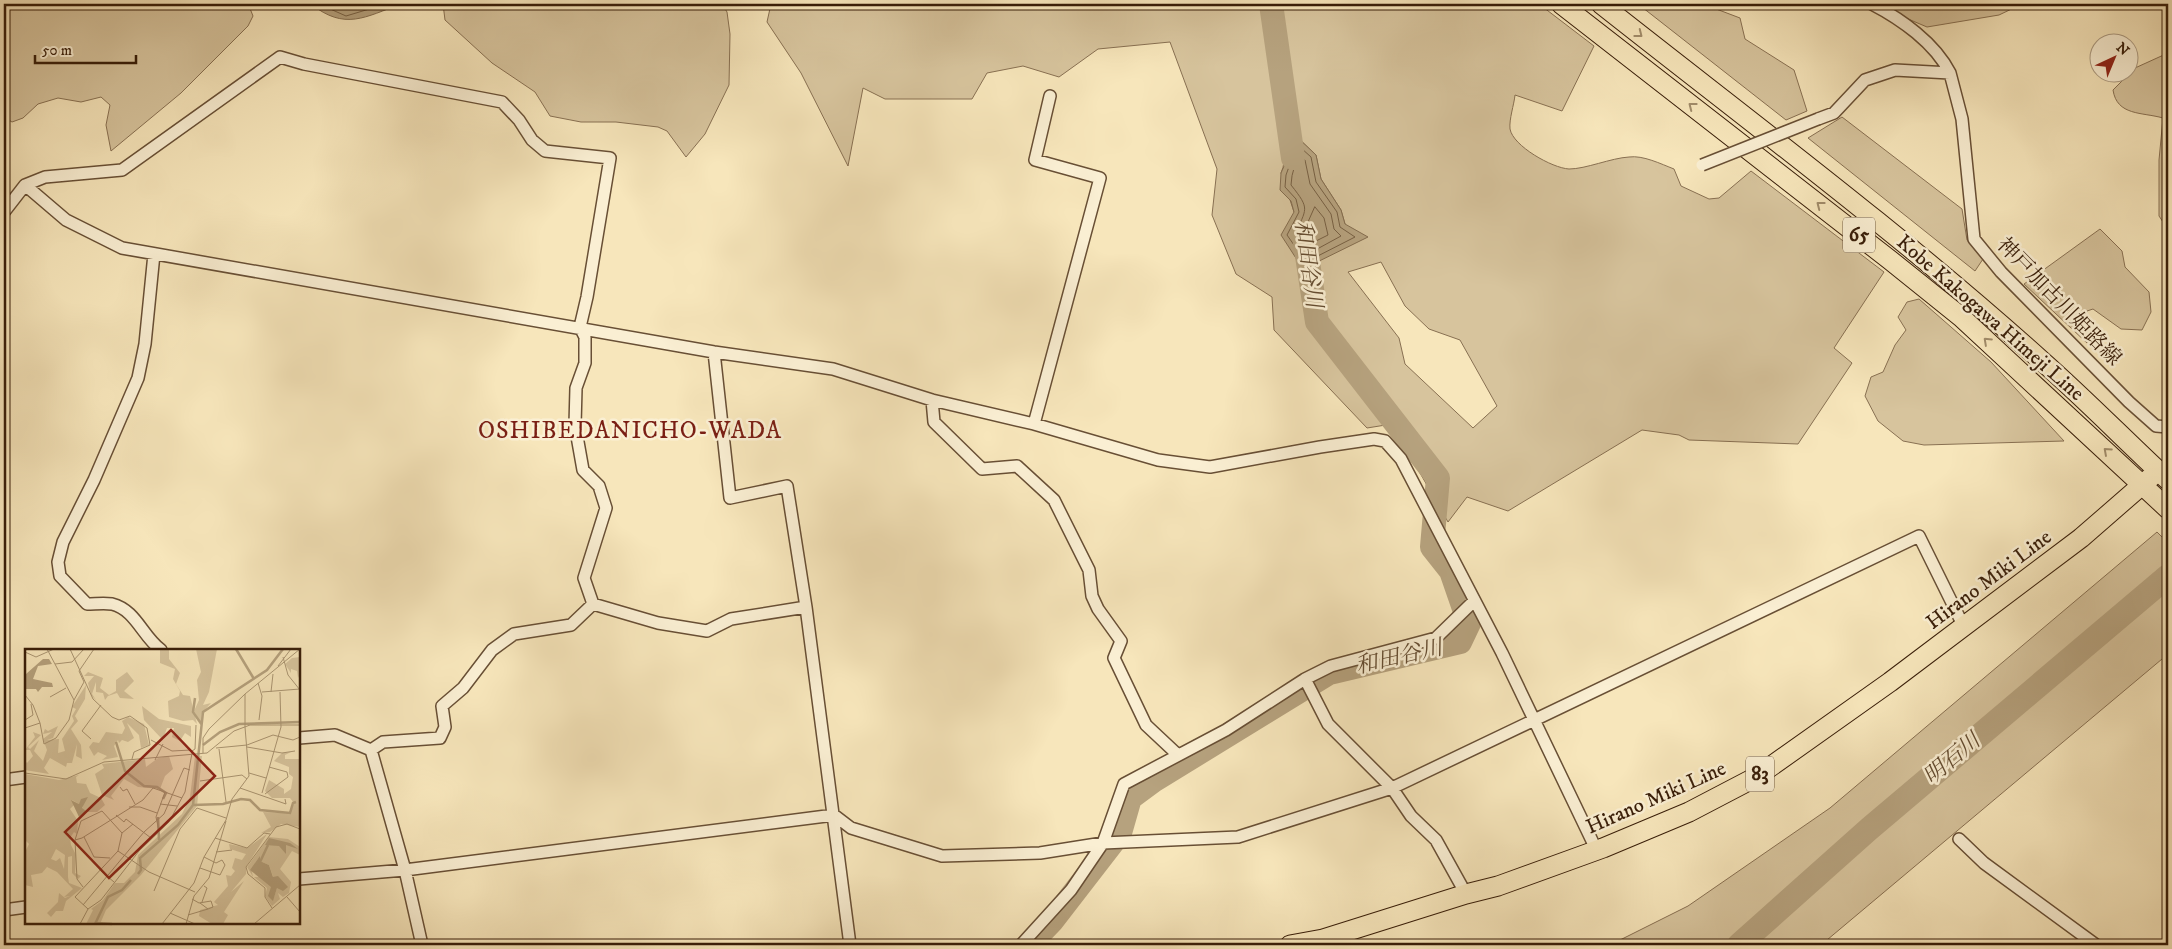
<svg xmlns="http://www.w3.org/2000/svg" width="2172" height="949" font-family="'IM FELL DW Pica','Noto Serif JP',serif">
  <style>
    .green { fill: #d7c49d; stroke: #887052; fill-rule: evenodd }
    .water { fill: #b6a27e; stroke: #846d4f }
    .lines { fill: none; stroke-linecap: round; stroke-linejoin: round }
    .shore { stroke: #776043; stroke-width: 1 }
    .river { stroke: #b6a27e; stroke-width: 24 }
    .minor-casing { stroke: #684f35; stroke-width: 14 }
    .primary-casing { stroke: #381d08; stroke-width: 21 }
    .minor { stroke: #faefd3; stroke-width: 11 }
    .primary { stroke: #f7e6bb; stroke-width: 19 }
    .minor-bridge-casing { stroke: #684f35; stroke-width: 14; stroke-linecap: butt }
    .minor-bridge { stroke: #faefd3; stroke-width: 11 }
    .oneway { stroke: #a18c6a }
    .labels { text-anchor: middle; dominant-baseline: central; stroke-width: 5; stroke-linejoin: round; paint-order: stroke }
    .shield { fill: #faefd3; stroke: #725c45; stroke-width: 1 }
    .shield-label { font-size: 20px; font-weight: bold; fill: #381d08 }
    .street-label { font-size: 21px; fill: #381d08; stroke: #faefd3 }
    .water-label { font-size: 22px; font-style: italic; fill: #644c31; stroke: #faefd3 }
    .quarter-label { font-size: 24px; letter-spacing: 1px; fill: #7a1f14; stroke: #faefd3 }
    .inset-river { fill: none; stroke: #b6a27e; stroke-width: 2.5 }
    .inset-road { fill: none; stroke: #ab9673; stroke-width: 1 }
    .view { fill: #8f2418; fill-opacity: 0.15; stroke: #8f2418; stroke-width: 2.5 }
    .inset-edge { fill: none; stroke: #381d08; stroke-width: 2.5 }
  </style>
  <rect width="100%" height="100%" fill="#f7e6bb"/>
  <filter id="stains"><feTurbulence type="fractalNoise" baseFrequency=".004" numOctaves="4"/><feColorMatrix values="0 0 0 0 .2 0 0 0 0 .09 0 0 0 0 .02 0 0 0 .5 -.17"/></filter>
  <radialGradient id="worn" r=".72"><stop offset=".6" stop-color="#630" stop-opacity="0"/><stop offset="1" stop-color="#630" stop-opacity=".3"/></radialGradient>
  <path class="green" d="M4,4H246L249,6L253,16L248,26L181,93L111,151L106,125L110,105L101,97L81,102L58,98L38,104L23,118L12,122L4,117Z
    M443,4H722L727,12L730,34L729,85L705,134L686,157L667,131L658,127L616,122H581L550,116L535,92L492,63L445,20Z
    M771,4H1539L1594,46L1562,111L1515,95C1514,105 1509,119 1510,129C1513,146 1552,168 1569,169C1586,169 1611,158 1629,157C1643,155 1661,164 1674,169L1681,186L1709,199L1719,198L1751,171L1884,272L1834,348L1852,363L1798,444L1689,440L1679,435L1642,430L1508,511L1467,497L1448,522L1392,424L1367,428L1274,330L1272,297L1236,274L1212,215L1217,169L1170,42L1098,49L1059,77L1023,66L987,73L972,99H885L863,88L848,166L801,73L767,22ZM1286,127H1291L1296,136L1316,155L1321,179L1341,210L1345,224L1294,212L1281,173C1288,158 1281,143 1286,127ZM1381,262L1405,306L1429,329L1460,340L1497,406L1473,428L1405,364L1399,338L1348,272Z
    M1638,4H1703L1740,18L1745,39L1794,70L1807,111L1786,120Z
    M1904,4H2022L1999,15L1927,27L1880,7Z
    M2168,53V224L2165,225L2159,216V160L2163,118C2142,112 2117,116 2113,90L2135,68Z
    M1842,117L1962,209L1967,240L1983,259L1975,271L1808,138Z
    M2100,229L2122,251L2125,267L2149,292L2151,312L2142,330L2121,329L2093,309L2087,311V343L2024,284Z
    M1919,299L1991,362L2064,441L1924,445L1903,441L1878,421L1865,396L1871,377L1883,372L1895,345L1906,330L1898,317L1907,302Z
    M2157,532L2168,543V654L1821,945H1610L1688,906L1830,808Z"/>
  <path class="water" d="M311,4H401C365,17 345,31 311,4Z
    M1286,127H1291L1296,136L1316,155L1321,179L1341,210L1345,224L1368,237L1303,269L1281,235L1294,212L1291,201L1280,190L1281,173L1285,164L1283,137Z"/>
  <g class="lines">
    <path class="shore" d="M319,4L346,16L386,4
      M1291,139L1311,157L1316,182L1337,212L1340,227L1355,237L1306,262L1287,235L1299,212L1296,199L1285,187L1286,175L1290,164L1289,142Z
      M1298,155L1305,160L1310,184L1331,214L1334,229L1341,236L1308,254L1295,235C1306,208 1311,210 1291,185L1292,176Z
      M1315,207L1324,218L1328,235L1310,244L1303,234Z"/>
    <path class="river" d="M1271,4L1293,158
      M1029,945L1052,921L1120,833L1130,798L1153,781L1329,673L1460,642L1469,623L1451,571L1432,547L1438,478L1317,322L1304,236
      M1739,945L1869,829L2168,576"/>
    <g class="minor-casing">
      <path id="minor" d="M1872,4C1901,19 1935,43 1950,73L1962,119L1974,239L2001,272L2129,402L2156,426L2168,427
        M1818,119L1834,113L1865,80L1895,70L1950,73
        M25,185L66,220L122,248L714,352L833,369L932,400L1034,424L1158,460L1210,467L1320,447L1374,439L1385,441L1401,459L1502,653L1596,849
        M4,212L25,185L45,177L122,170L280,57L304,64L502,102L519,120L532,140L545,151L610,158L587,297L580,327L585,337V363L576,388L575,425L583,470L599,486L606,508L584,578L593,604
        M154,254L145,344L138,378L94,480L63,542L58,562L60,576L87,604C95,604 104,603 112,604C136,610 142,636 161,650
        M714,352L730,498L787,486L806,607L850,945
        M932,400L934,422L982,469L1017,466L1054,500L1089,570L1092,596L1098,609L1121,641L1114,658L1146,725L1178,755
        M1034,424L1100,178L1035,160L1050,96
        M593,604L658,623L707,631L731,619L806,607
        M1305,679L1328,724L1392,788L1411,816L1436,840L1466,894
        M299,738L335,735L371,750
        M371,750L383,742L440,738L445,727L442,706L463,688L492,650L514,634L571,625L593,604
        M371,750L405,870L422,945
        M4,780L26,777
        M1959,839L1984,863L2096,945
        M299,879L405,870L834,815L851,828L942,856L1040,853L1103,843L1238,837L1392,788L1919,536L1964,627
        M4,910L26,907
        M1021,945L1071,890L1103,843L1124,784L1226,730L1305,679L1331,666L1436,638L1474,601"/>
    </g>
    <g class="primary-casing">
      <path id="primary" d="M1561,4L1890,260L1961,317L2168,509
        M1601,4C1749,121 1901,234 2042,361C2085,399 2126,441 2168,480
        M1290,945L1323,939L1466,894L1498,886L1603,848L1689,812L1756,777L1890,682L2081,538L2158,471"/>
    </g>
    <use href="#minor" class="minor"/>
    <use href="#primary" class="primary"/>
    <g class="minor-bridge-casing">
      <path id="minor-bridge" d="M1702,165L1818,119"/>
    </g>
    <use href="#minor-bridge" class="minor-bridge"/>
  </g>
  <defs><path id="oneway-chevron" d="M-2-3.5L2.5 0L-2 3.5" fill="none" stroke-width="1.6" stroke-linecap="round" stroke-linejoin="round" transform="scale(1.25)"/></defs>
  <g class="oneway">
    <use href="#oneway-chevron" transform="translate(1639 34) rotate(38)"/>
    <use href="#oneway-chevron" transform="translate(1692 106) rotate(-142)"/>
    <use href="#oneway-chevron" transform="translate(1820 205) rotate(-142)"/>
    <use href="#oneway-chevron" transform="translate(1987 341) rotate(-137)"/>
    <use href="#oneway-chevron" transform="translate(2107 451) rotate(-138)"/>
  </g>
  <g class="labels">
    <g class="shield">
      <rect x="1843" y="217.5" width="32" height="35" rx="4"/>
      <rect x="1746" y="756.5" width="28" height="35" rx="4"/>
    </g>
    <g class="shield-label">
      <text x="1859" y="235">65</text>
      <text x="1760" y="774">83</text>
    </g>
    <g class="street-label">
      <text transform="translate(2059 302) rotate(46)">神戸加古川姫路線</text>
      <text transform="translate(1990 318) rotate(41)">Kobe Kakogawa Himeji Line</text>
      <text transform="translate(1989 580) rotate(-37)">Hirano Miki Line</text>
      <text transform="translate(1656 798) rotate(-24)">Hirano Miki Line</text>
    </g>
    <g class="water-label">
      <text transform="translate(1308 264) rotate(82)">和田谷川</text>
      <text transform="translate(1399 657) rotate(-13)">和田谷川</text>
      <text transform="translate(1952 759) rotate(-40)">明石川</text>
    </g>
    <g class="quarter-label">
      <text x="630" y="431">OSHIBEDANICHO-WADA</text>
    </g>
  </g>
  <g transform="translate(25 649)">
    <rect width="275" height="275" fill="#f7e6bb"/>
    <path d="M135,0H144V10L155,24L151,35L158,46L165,47L172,75L168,71L158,72L144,68L143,52L154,47L155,42L148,30L150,20L135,14ZM171,0H192L184,43L178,56L186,54L177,64L176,75L169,62L174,51L172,31L176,23ZM275,8L274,27L273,29L272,22L266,20V24L260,15L267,9ZM63,23L78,29L75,39L84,46L91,42V31L102,23L109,32L99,42L109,50L95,49L92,44L83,47L80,51L78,44L71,43V33L67,45L71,51L66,46L63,34L69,27H59ZM61,36L60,50L50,67L53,72L46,80L56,96L57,110L51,107L52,95L47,114H42L41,118L25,109L19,119L24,125L0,121V112L2,114L8,107L5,101H0L10,88L8,83L16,86L3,98L5,100L14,91L9,102L18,112L22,101L18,90L27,83L18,85L20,80L23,82L33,77L28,89L22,91L34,90L33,104L40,102L37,90L49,72L47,67L51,60L47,58ZM117,57L134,70L166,77V88L160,84L155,92L147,88L149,79H142L138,90L132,95L136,89L119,71ZM103,68L119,75L124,96L116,99L114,86L102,74L109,89L103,93L97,91L94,94L93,91L89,97L93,108L77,111L82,107L73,103L69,107L64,98L68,93L74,94L81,83L97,85L100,79L97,72ZM266,103L260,106V110H275V178L256,175L245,183L236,184L246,178L238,163L265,164L269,154L265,149H247L240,142L244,131L259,140V145L266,140L268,128L264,125V118L249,112L257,104ZM144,107L148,120L140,127L135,140L113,138L99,130L86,147L89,151L77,146L70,125L79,119L77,115L120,110L121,118L133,109ZM170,107H177L172,157L116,226L81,261L75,275H61L68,261L66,260L78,251L90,234H99L110,223L113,206L157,165L165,148ZM0,125L34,131L54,126L51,128L52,134L61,135L65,144L76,149L80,156L72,163H62L57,160L60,150L54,155L47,151L49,156L45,160L53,172L52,185L49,183L45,189L46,196L51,206L50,224L56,227L53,230L47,224V207L43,208V228L44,234L57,239L41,252L38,262H31L26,268L22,264L33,253L34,244L40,249L45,247L39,248L48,240L32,223L22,218L17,224L6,226L8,238L0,236V203L4,195L0,191ZM31,200L40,206L39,220L35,209L31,212L26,210ZM242,185L221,218V225L206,243L219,232L199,263L203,266L198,275H187L174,267L175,261L193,256L189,253L203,237L201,226L206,227L210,222L207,219L210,209L217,211L221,205L205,200L204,195L222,199ZM244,188L263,190L275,198V206L267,202L255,220L266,233L264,244L258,248L253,244L255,250L247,257L240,247L242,239L229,228H237L247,238L245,242L249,248L252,239L244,216L235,212L227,223L228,228L222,218Z" fill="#d7c49d" fill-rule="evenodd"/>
    <path d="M18,10H24L27,15L13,17L8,30L27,34L28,38H17L13,43L11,40H0L1,25ZM63,148L57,159L61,162L54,168L46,151L54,155L56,150ZM244,189L265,194L273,200L261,196V205L254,197L240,196ZM235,207V212L244,216L248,228L253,227L263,238L258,242L252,239L248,252L243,247L246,238L225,221Z" fill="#b6a27e"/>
    <path class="inset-river" d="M211,0L229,30M170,49L168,63L177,76M91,93L100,122L119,137L132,138L141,144L138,150M178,96L195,83L214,75L275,73M168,156L198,155L216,150L225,151L235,161L265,164L268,154L271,153M133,168L134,191M235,213L243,196M113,225L116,221L115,209L153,176L168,156L178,63L242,21L258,0M71,274L87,275M70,275L83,248L97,241L106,231"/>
    <path class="inset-road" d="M45,0L68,50L87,68L94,71L105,67L122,79L125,96L109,103L107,110M0,3L11,8L29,0M258,8L263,26L275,41M30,15L47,13L59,0M253,17L266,0M233,34L237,47L234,71M237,43L275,40M246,43L248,25M0,46L8,56L15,74L0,79M25,48L41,39M49,51L59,33L54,22L69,0M0,71L8,66L6,55M15,74L19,95L31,89L44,71L49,51L22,0M220,78V45L275,0M66,90L57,82L76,56M126,91L147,102L166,101L167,104M222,98L257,104L270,102M191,99L222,96L248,86L268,91L275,88M194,100L201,153M167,102L170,100L171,76M178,104V89L184,80L220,45M130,111L138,95M0,124L41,130L79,113L182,104L209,82L225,76H275M224,124L241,129M175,132L217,126L222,130M95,138L98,142L102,140L110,155M215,139L261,155L260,150M237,144L256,78L255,43M240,145L263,128L262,123L244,118M135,155L152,157M104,158H115L132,164M91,166L99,173L101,170L126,189M134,182L131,168L140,143M59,188L69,208L85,209M190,189L222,199L239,184L245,185M50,191L57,189L118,151L128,139L157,149M93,202L124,223L170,243M191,203L207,201M175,219L195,226L200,216L197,211L191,214L179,208M76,222L89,233M58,238L52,230L50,191L56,172L77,162L97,184M129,242L155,180L172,159L201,169M262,248L275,263M167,250L174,254L186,252L188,258L183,260L175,254M177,253L182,239L179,237M58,256L119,183L139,165L159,119L165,121M247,259L240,248V239L223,225L221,218L251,178L262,175L275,180M63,260L50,248L93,202L97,184L108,175M145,264L170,275M163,266L183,260M55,275L63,260L76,251L114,202L144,173L160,143L167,104M137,275L169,234L179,208L201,171L207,150L224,127L220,78M161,275L169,247L184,229L201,172M229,275L275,236"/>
    <path class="view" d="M146,81L190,127L84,229L40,183Z"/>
    <rect width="275" height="275" class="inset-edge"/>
  </g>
  <rect width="2172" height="949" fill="none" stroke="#f7e6bb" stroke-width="20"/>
  <rect x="5" y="5" width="2162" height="939" fill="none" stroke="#381d08" stroke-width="2.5"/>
  <rect x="10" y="10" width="2152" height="929" fill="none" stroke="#381d08"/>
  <g transform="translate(2114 58) rotate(44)"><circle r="24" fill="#faefd3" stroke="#ac9b82"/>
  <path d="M0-4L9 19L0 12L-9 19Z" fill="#8f2418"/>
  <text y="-8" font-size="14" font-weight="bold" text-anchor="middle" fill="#381d08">N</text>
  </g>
  <path d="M35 55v8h101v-8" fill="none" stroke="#381d08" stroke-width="2.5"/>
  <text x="42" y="55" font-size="15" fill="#381d08" stroke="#faefd3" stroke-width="4" paint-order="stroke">50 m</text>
  <rect width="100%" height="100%" filter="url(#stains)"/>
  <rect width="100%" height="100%" fill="url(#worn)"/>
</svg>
